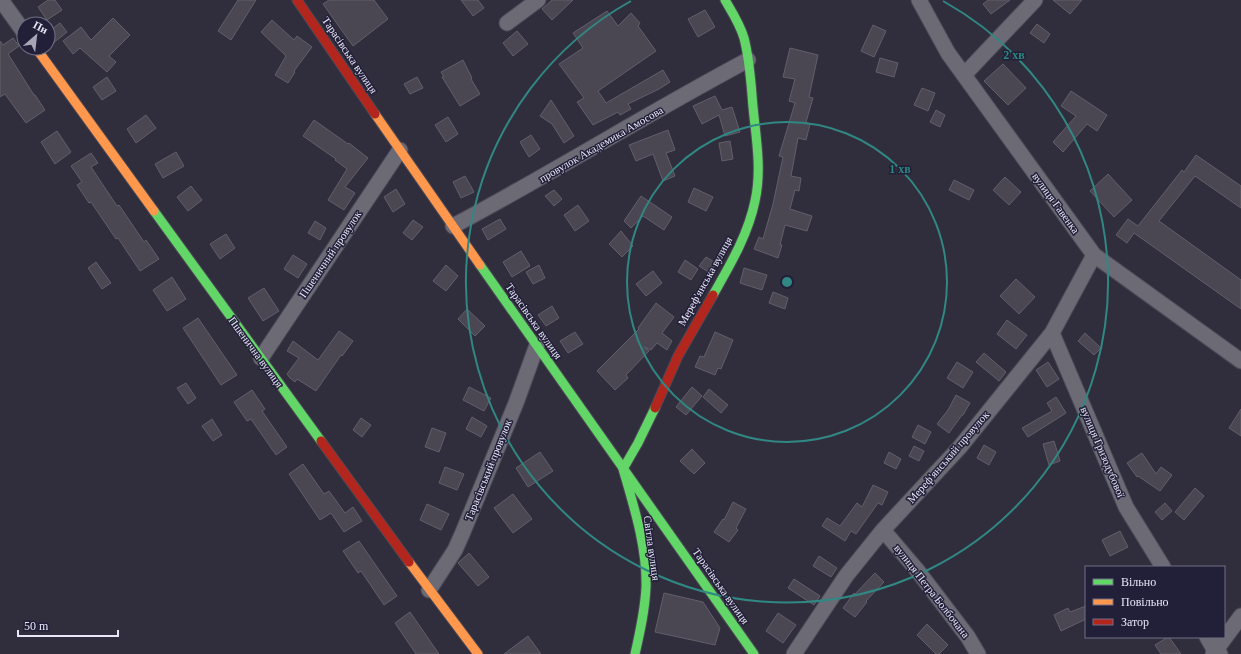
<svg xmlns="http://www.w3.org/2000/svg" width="1241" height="654" font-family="Georgia,serif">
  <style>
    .building { fill: #4a4752; stroke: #635e6b }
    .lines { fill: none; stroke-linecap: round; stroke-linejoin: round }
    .street-casing { stroke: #4b4956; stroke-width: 17 }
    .fast-casing { stroke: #4b4956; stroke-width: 11 }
    .slow-casing { stroke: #4b4956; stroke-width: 11 }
    .jam-casing { stroke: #4b4956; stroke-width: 11 }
    .street { stroke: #6b6a75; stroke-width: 15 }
    .fast { stroke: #63d668; stroke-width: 9 }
    .slow { stroke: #ff974d; stroke-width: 9 }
    .jam { stroke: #b3261e; stroke-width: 9 }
    .ring { fill: none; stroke: #308783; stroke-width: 2 }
    .labels { text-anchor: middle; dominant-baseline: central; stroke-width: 3; stroke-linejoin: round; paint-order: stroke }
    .street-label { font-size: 11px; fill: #e8e7f8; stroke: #221f38 }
    .centre { fill: #308783; stroke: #221f38; stroke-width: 2 }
    .ring-label { font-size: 12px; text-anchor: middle; font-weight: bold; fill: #308783; stroke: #221f38; stroke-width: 3; stroke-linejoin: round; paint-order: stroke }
  </style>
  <rect width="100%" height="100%" fill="#302e3c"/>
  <path class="building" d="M48,0H55L62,10L47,20L38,7Z
    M238,0H256L231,40L218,31Z
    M329,0H374L388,19L353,46L323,4Z
    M461,0H478L484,8L473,16Z
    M552,0H573L552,20L542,9Z
    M988,0H1010L991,14L983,4Z
    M1053,0H1082L1070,14Z
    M705,10L715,27L698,37L688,19Z
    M607,11L618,26L631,13L640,23L638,26L656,51L598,91L606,103L663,70L670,82L659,89L628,104L631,109L620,115L618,112L593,125L577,102L584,98L559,64L583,48L573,33Z
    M113,18L130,35L109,56L116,62L107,72L80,48L73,54L63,41L81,27L91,40Z
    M272,20L294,40L297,36L312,47L294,71L295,72L288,83L275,75L286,56L261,32Z
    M60,23L67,32L52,44L48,38V32Z
    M1037,24L1050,34L1044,43L1030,33Z
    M873,25L886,31L874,57L861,51Z
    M517,31L528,44L513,56L503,43Z
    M13,38L19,46L8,54L34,95H35L45,110L26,123L5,94L0,97V41L3,45Z
    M790,48L818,55L809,97L813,98L806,122L810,124L806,140L798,138L791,176L801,178L799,191L795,190L790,209L812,216L807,231L785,225L780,245H782L778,258L754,249L759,237L763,239L773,204L783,157L779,156L795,103L789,101L795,79L783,77Z
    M880,58L898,63L894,77L876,72Z
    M463,60L472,78L471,79L480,94L460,106L442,77H444L441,72Z
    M1003,64L1026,88L1008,105L984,81Z
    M107,77L116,91L102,100L93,87Z
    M417,77L423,88L410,94L404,84Z
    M922,88L935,93L928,111L914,105Z
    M1071,91L1107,115L1097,131L1087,124L1063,152L1053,142L1076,116L1061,106Z
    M715,96L722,110L732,107L740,132L725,136L719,115L702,124L693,106Z
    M551,100L574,136L564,143L552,124L540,116Z
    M936,110L945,115L940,127L930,122Z
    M146,115L156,128L136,143L127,129Z
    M448,117L458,134L446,142L435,125Z
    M314,120L348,144L349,143L368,158L345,187L355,193L344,210L328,200L347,169L335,160L336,159L303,136Z
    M668,130L675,150L666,153L675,176L663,181L653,154L636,161L629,145Z
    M57,131L71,152L55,164L41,142Z
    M531,135L540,149L529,157L520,142Z
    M730,141L733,159L722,161L719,143Z
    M176,152L184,166L163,178L155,164Z
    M91,153L98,163L91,167L117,206L119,205L144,242L146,240L159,259L140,271L118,238L116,239L91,202L89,203L77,185L82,182L71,166Z
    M1196,155L1241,186V208L1195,176L1159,221L1241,280V309L1134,233L1127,243L1116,235L1128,219L1138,226L1182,170L1184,172Z
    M1108,174L1132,200L1114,217L1090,191Z
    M465,176L474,192L461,198L453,182Z
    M1005,177L1021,192L1009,205L993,190Z
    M954,180L974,190L969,200L949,190Z
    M191,186L202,200L188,211L177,197Z
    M694,188L713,197L706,211L688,202Z
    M396,189L405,204L393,212L384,197Z
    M554,190L562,199L554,206L545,196Z
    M641,196L672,217L664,230L643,216L631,228L624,221Z
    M578,205L589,221L575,231L564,215Z
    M500,219L506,229L488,240L482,229Z
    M413,220L423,227L412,240L403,233Z
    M315,221L326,228L320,240L308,233Z
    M621,231L633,246L622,257L609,244Z
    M226,234L235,248L220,259L210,244Z
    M521,251L530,266L512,277L503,262Z
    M293,255L307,264L298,278L284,269Z
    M706,257L716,263L710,273L699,266Z
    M685,260L698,269L691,280L678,272Z
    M96,262L111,283L102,289L88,268Z
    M446,265L458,276L446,291L433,281Z
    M539,265L545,278L533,284L526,272Z
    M744,268L767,275L762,290L740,283Z
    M653,271L662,283L646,296L636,284Z
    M172,277L186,299L167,311L153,290Z
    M1016,279L1035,297L1019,314L1000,296Z
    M264,288L279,311L263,321L248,298Z
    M773,292L788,298L785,309L769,303Z
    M656,303L674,317L662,333L672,341L667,350L657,343L651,350L644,347L649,351L626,375L628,378L615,390L597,371L639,329L638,328Z
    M552,306L559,318L546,326L538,315Z
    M467,309L485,326L475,336L458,319Z
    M198,318L237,375L221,385L183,328Z
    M1007,320L1027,335L1016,349L997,334Z
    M339,331L353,341L342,356L341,355L316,391L297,379L295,382L290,378L287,374L299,358L287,351L293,341L318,360Z
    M575,332L583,344L568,353L560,341Z
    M715,332L733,340L721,369L718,368L715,375L695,367L700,356L704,357Z
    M1085,333L1101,348L1094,355L1078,341Z
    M984,353L1006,372L999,381L976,362Z
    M957,362L973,372L963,388L947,378Z
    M1048,362L1059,379L1047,387L1036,370Z
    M186,383L196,398L188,404L177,388Z
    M469,387L491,398L484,411L463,400Z
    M692,387L702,396L686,415L676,407Z
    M709,389L728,405L721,413L703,397Z
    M252,390L265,409L262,411L287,447L276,455L251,419L247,421L234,402Z
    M956,395L970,403L963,415H962L949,433L937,424L948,410Z
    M1056,397L1066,413L1028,437L1022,428L1052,411L1047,403Z
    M1241,409V436L1229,428Z
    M472,417L487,426L481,437L466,429Z
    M361,418L371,425L362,437L353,430Z
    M212,419L222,435L213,441L202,426Z
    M918,425L931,432L925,444L912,437Z
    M432,428L446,433L439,452L425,447Z
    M1054,441L1060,461L1049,465L1043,444Z
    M984,445L996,452L989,465L977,458Z
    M914,446L924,451L919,461L909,456Z
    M692,449L705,463L694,474L680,461Z
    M540,452L553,471L528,487L516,468Z
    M889,452L901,459L896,469L884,463Z
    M1142,453L1156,474L1161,467L1172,475L1160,491L1138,476L1137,477L1127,463Z
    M303,464L324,494L329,491L345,513L353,507L362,521L344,532L331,513L320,520L289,474Z
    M445,467L464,474L457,490L439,483Z
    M873,485L888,492L882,505L878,503L856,534L851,531L845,541L822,526L827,518L840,526L857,503L862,507Z
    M1195,488L1204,496L1184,520L1175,512Z
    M513,494L532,519L513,533L494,508Z
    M733,502L746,509L736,528L738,530L729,542L714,532L723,519L724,520Z
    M1165,503L1172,511L1162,520L1155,512Z
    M427,504L449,514L441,530L420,520Z
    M1120,531L1128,547L1110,556L1102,540Z
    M359,541L397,596L384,605L361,571L358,573L343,551Z
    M469,553L489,577L478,586L458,563Z
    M819,556L837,568L831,577L813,566Z
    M875,573L884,582L866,601L867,602L855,617L843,608L854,593L855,594Z
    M794,579L820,596L814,605L788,588Z
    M664,593L703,602L720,628L715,645L655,632Z
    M1086,606V619L1061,631L1054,615L1068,608L1070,612Z
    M410,612L439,654H416L395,623Z
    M778,613L796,625L783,643L766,631Z
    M927,624L948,645L939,654H936L917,635Z
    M528,636L541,654H504Z
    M1168,637H1169L1181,654H1161L1155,645Z"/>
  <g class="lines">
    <g class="street-casing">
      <path id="street" d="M1,0L24,32
        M919,0L948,53L1094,255L1241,361
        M507,23L538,0
        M964,75L1035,0
        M453,226C553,173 648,113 748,60
        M1052,333L1126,507L1163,567
        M261,358L400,150
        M883,530L917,570L968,637L978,654
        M429,590L455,550L463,532L516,403L537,345
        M1207,637L1215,651L1220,654
        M794,654L846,576L883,530L960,447L1052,333L1094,255
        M1213,654L1241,616"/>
    </g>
    <g class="fast-casing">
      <path id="fast" d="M154,211L321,441
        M480,265L754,654
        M713,295C730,265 748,235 755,201C762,170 756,138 753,107C751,84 750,61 744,38C740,24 732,12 725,0
        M635,654C640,632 645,610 646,587C647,547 634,507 623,469L638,443L655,408"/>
    </g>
    <g class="slow-casing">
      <path id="slow" d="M36,48L154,211
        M375,114L480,265
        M409,562L478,654"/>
    </g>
    <g class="jam-casing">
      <path id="jam" d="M297,0L375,114
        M655,408L678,356L713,295
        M321,441L409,562"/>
    </g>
    <use href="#street" class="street"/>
    <use href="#fast" class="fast"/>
    <use href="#slow" class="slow"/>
    <use href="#jam" class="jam"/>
  </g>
  <g class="ring">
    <circle cx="787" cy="282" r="160"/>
    <path d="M943 1A321 321 0 1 1 631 1"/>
  </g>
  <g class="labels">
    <g class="street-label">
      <text transform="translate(350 55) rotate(56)">Тарасівська вулиця</text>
      <text transform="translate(601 144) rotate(-30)">провулок Академика Амосова</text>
      <text transform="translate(1056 203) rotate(54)">вулиця Гавенка</text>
      <text transform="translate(330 254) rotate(-56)">Пшеничний провулок</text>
      <text transform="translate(705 281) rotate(-61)">Мереф'янська вулиця</text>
      <text transform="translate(534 321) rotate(55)">Тарасівська вулиця</text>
      <text transform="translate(256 352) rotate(54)">Пшенична вулиця</text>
      <text transform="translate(1103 452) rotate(67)">вулиця Гризодубової</text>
      <text transform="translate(948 457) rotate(-49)">Мереф'янський провулок</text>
      <text transform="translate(488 470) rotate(-68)">Тарасівський провулок</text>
      <text transform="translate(652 548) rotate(82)">Світла вулиця</text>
      <text transform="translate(721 586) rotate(55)">Тарасівська вулиця</text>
      <text transform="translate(932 591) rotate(52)">вулиця Петра Болбочана</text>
    </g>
  </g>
  <circle cx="787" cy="282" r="6" class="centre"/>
  <g class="ring-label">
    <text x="1014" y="59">2 хв</text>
    <text x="900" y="173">1 хв</text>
  </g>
  <rect x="1085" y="566" width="140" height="72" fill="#221f38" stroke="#716f85"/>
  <rect x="1093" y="579" width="20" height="6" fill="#63d668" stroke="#716f85"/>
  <text x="1121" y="586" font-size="12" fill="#e8e7f8">Вільно</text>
  <rect x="1093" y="599" width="20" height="6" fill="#ff974d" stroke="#716f85"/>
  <text x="1121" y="606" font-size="12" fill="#e8e7f8">Повільно</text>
  <rect x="1093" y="619" width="20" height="6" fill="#b3261e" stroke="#716f85"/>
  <text x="1121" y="626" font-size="12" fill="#e8e7f8">Затор</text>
  <g transform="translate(36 36) rotate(28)"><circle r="19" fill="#221f38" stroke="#716f85"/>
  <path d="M0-3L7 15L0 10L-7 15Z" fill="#a8a6b6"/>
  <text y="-6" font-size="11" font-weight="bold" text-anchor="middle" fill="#e8e7f8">Пн</text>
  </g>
  <path d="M18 630v6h100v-6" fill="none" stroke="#e8e7f8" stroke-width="2"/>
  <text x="24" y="630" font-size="12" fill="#e8e7f8" stroke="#221f38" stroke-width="3" paint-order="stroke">50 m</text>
</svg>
